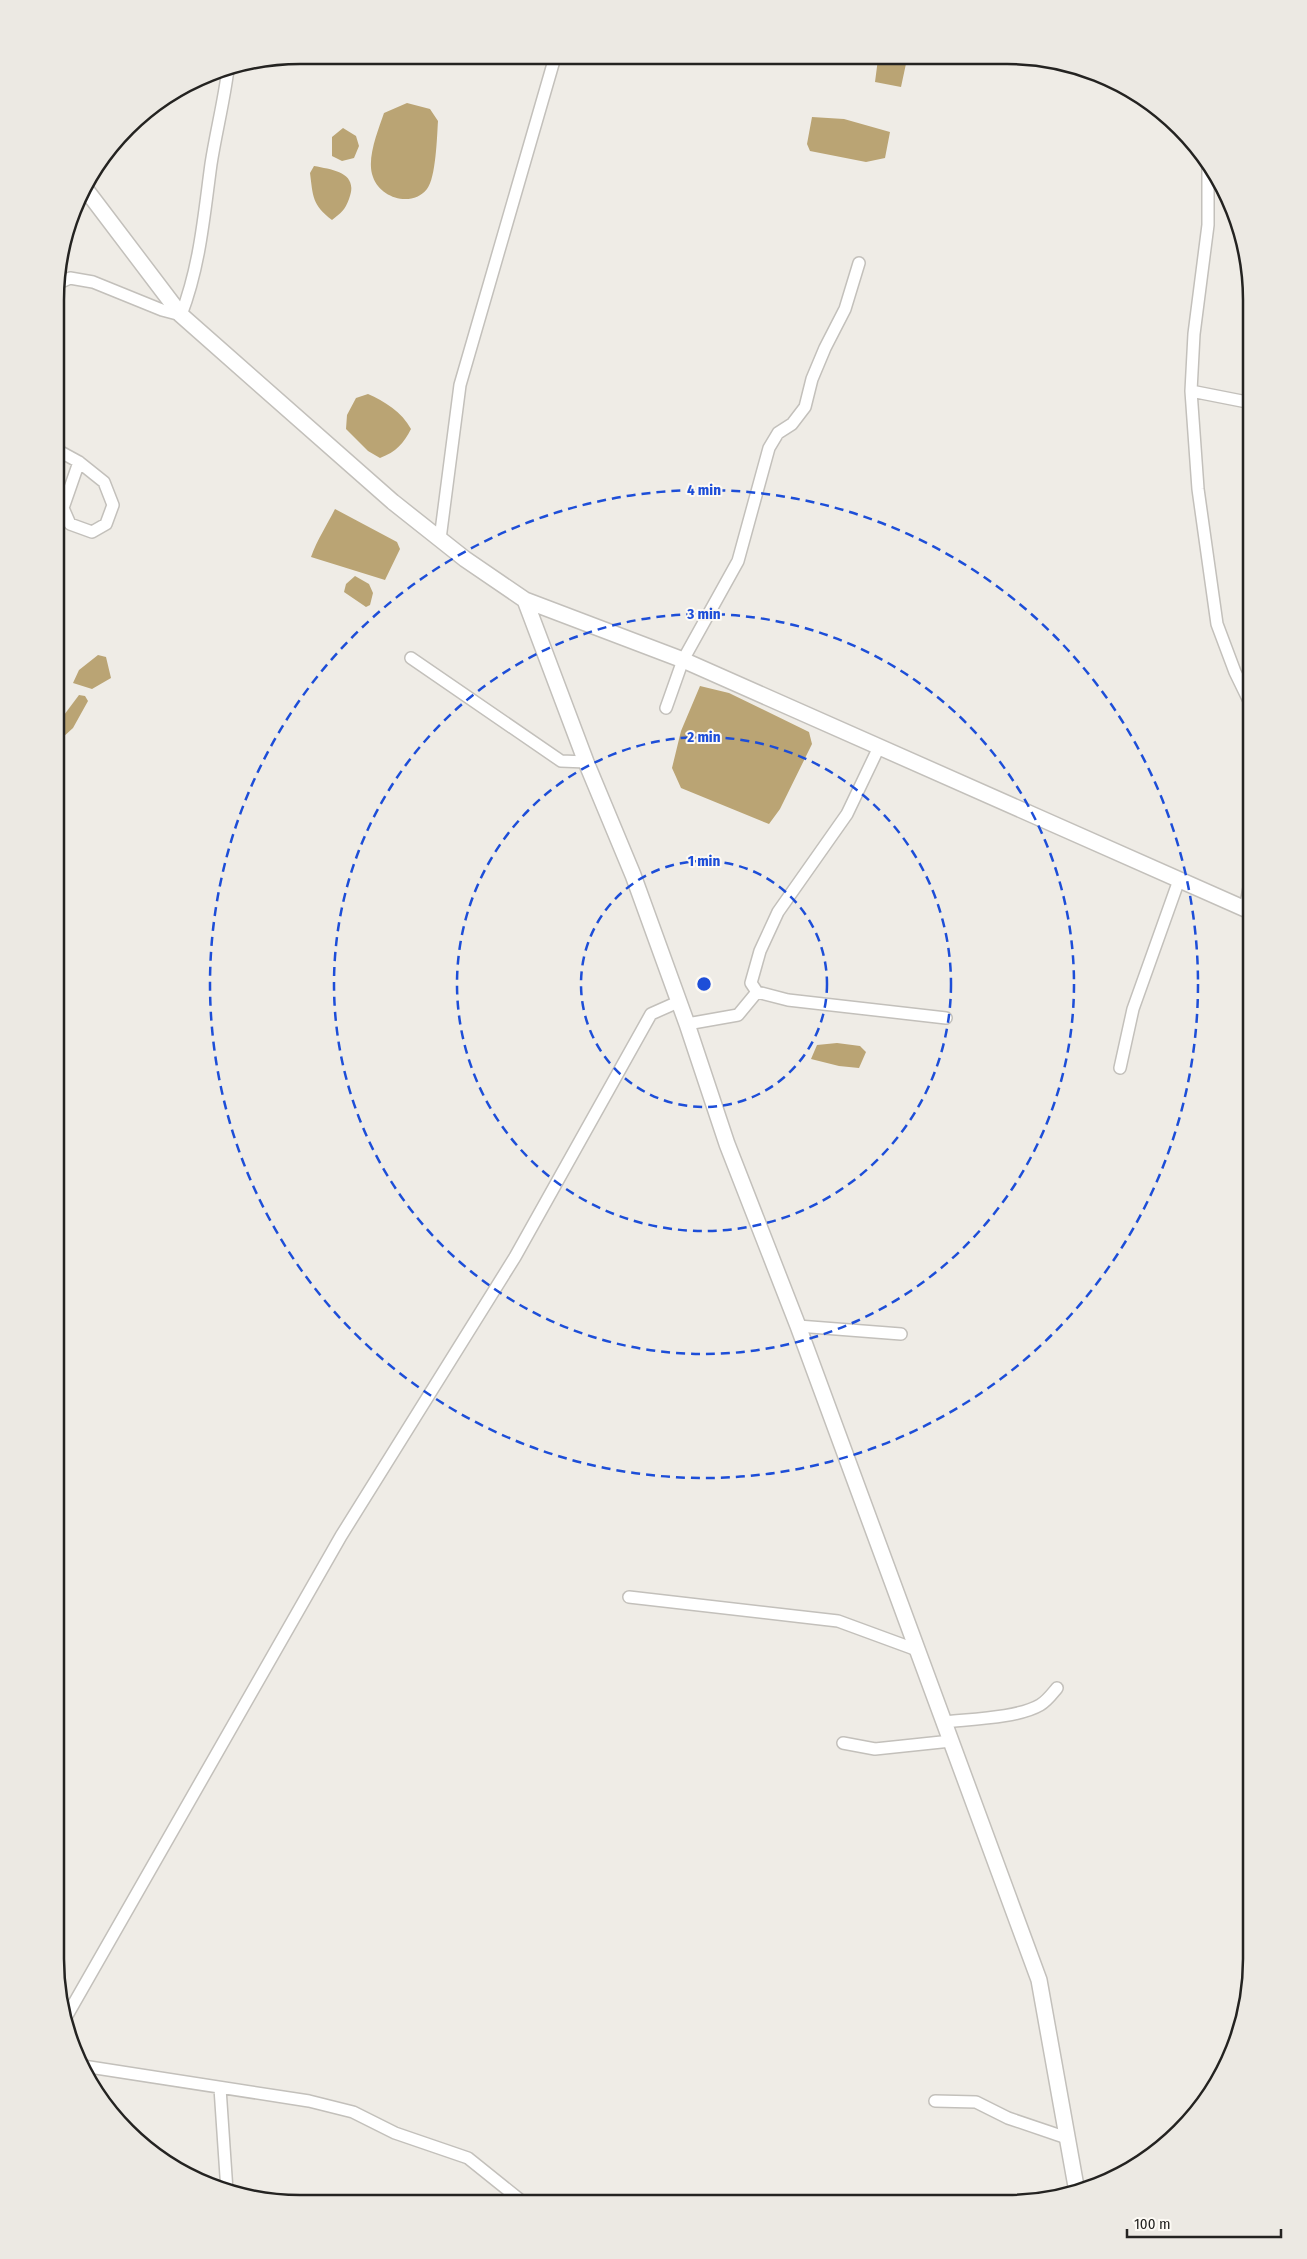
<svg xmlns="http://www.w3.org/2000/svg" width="1307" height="2259" font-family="'Fira Sans Condensed',sans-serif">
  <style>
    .water { fill: #baa474 }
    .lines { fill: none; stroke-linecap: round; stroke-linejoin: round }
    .minor-casing { stroke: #c3c0bb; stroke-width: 14 }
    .major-casing { stroke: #c3c0bb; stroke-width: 18 }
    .minor { stroke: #fff; stroke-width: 11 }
    .major { stroke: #fff; stroke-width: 15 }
    .ring { fill: none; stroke: #1d4ed8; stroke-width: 2.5; stroke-dasharray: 9 6 }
    .rim { fill: none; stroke: #242321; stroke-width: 2.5 }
    .centre { fill: #1d4ed8; stroke: #fdfaf4; stroke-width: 2.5 }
    .ring-label { font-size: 15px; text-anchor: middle; font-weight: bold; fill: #1d4ed8; stroke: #fdfaf4; stroke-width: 4; stroke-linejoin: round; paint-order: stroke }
  </style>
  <rect width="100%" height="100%" fill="#efece6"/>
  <path class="water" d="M878,59H907L901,87L875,82Z
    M407,103L430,109L438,121C437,136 436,178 427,189C412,208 380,198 373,177C366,159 378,131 384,113Z
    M812,117L844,119L890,132L885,158L866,162L810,151L807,144Z
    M343,128L356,136L359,146L354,158L342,161L332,156V137Z
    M314,166C335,170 359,173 349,199C345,210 341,213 332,220C312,205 313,196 310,173Z
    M368,394C384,401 402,412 411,429C404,443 396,452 380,458L368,451L346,429L347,415L356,398Z
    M335,509L397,542L400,549L385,580L311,557C317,540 327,525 335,509Z
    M355,576L369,584L373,593L370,605L366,607L344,592L346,584Z
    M98,655L106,657L111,678L92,689L73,683L79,670Z
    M700,686L729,693L809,732L812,744L780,809L769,824L681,788L672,768L681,731Z
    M79,695L85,696L88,701L73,728L62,738L57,734L58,723Z
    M837,1043L860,1046L866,1052L859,1068L839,1066L811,1059L817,1045Z"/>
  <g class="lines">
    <g class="minor-casing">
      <path id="minor" d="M1208,160V225L1194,334L1191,391L1198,489L1217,624L1235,672L1252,707
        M57,284L70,278L93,282L162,310L181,315C200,266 204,215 211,164C216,132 224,101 228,69
        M1191,391L1252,403
        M57,450L79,462L104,482L113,505L106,524L92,532L70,524L63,508L79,462
        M440,539L460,385L555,57
        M411,658L561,761L586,762
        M666,708L683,660L738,561L769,448L778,433L792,424L805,407L812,379L825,348L845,309L859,263
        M879,747L847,814L778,912L760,951L751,983L757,992L788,1000L946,1018
        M1245,909L1252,872
        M687,1024L738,1015L757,992
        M1120,1068L1133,1009L1179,880
        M798,1326L901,1334
        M629,1597L838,1621L917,1650
        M944,1722C970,1719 1018,1718 1040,1705C1047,1701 1052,1694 1057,1688
        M843,1743L875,1749L951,1741
        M65,2019L341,1536L515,1257L651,1014L678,1002
        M83,2066L309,2101L353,2112L395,2133L468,2158L524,2203
        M220,2088L227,2191
        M935,2101L976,2102L1008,2118L1067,2138"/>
    </g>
    <g class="major-casing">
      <path id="major" d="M84,187L181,315L393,502L465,559L525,600L683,660L1252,912
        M525,600L586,762L633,875L687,1024L727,1144L798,1326L1039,1980L1077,2192"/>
    </g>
    <use href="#minor" class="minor"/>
    <use href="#major" class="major"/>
  </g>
  <g class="ring">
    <circle cx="704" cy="984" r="123"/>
    <circle cx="704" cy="984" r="247"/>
    <circle cx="704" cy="984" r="370"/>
    <circle cx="704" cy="984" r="494"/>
  </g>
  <path d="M0 0H1307V2259H0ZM300 64H1007A236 236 0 0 1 1243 300V1959A236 236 0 0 1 1007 2195H300A236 236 0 0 1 64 1959V300A236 236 0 0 1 300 64Z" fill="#ece9e3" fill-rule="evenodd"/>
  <path class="rim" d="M300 64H1007A236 236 0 0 1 1243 300V1959A236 236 0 0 1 1007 2195H300A236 236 0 0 1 64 1959V300A236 236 0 0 1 300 64Z"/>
  <circle cx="704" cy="984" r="8" class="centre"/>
  <g class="ring-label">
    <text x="704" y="495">4 min</text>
    <text x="704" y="619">3 min</text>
    <text x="704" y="742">2 min</text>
    <text x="704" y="866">1 min</text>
  </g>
  <path d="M1127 2229v8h154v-8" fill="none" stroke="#242321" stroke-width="2.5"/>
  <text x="1134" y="2229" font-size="15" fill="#242321" stroke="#fdfaf4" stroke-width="4" paint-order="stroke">100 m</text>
</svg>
